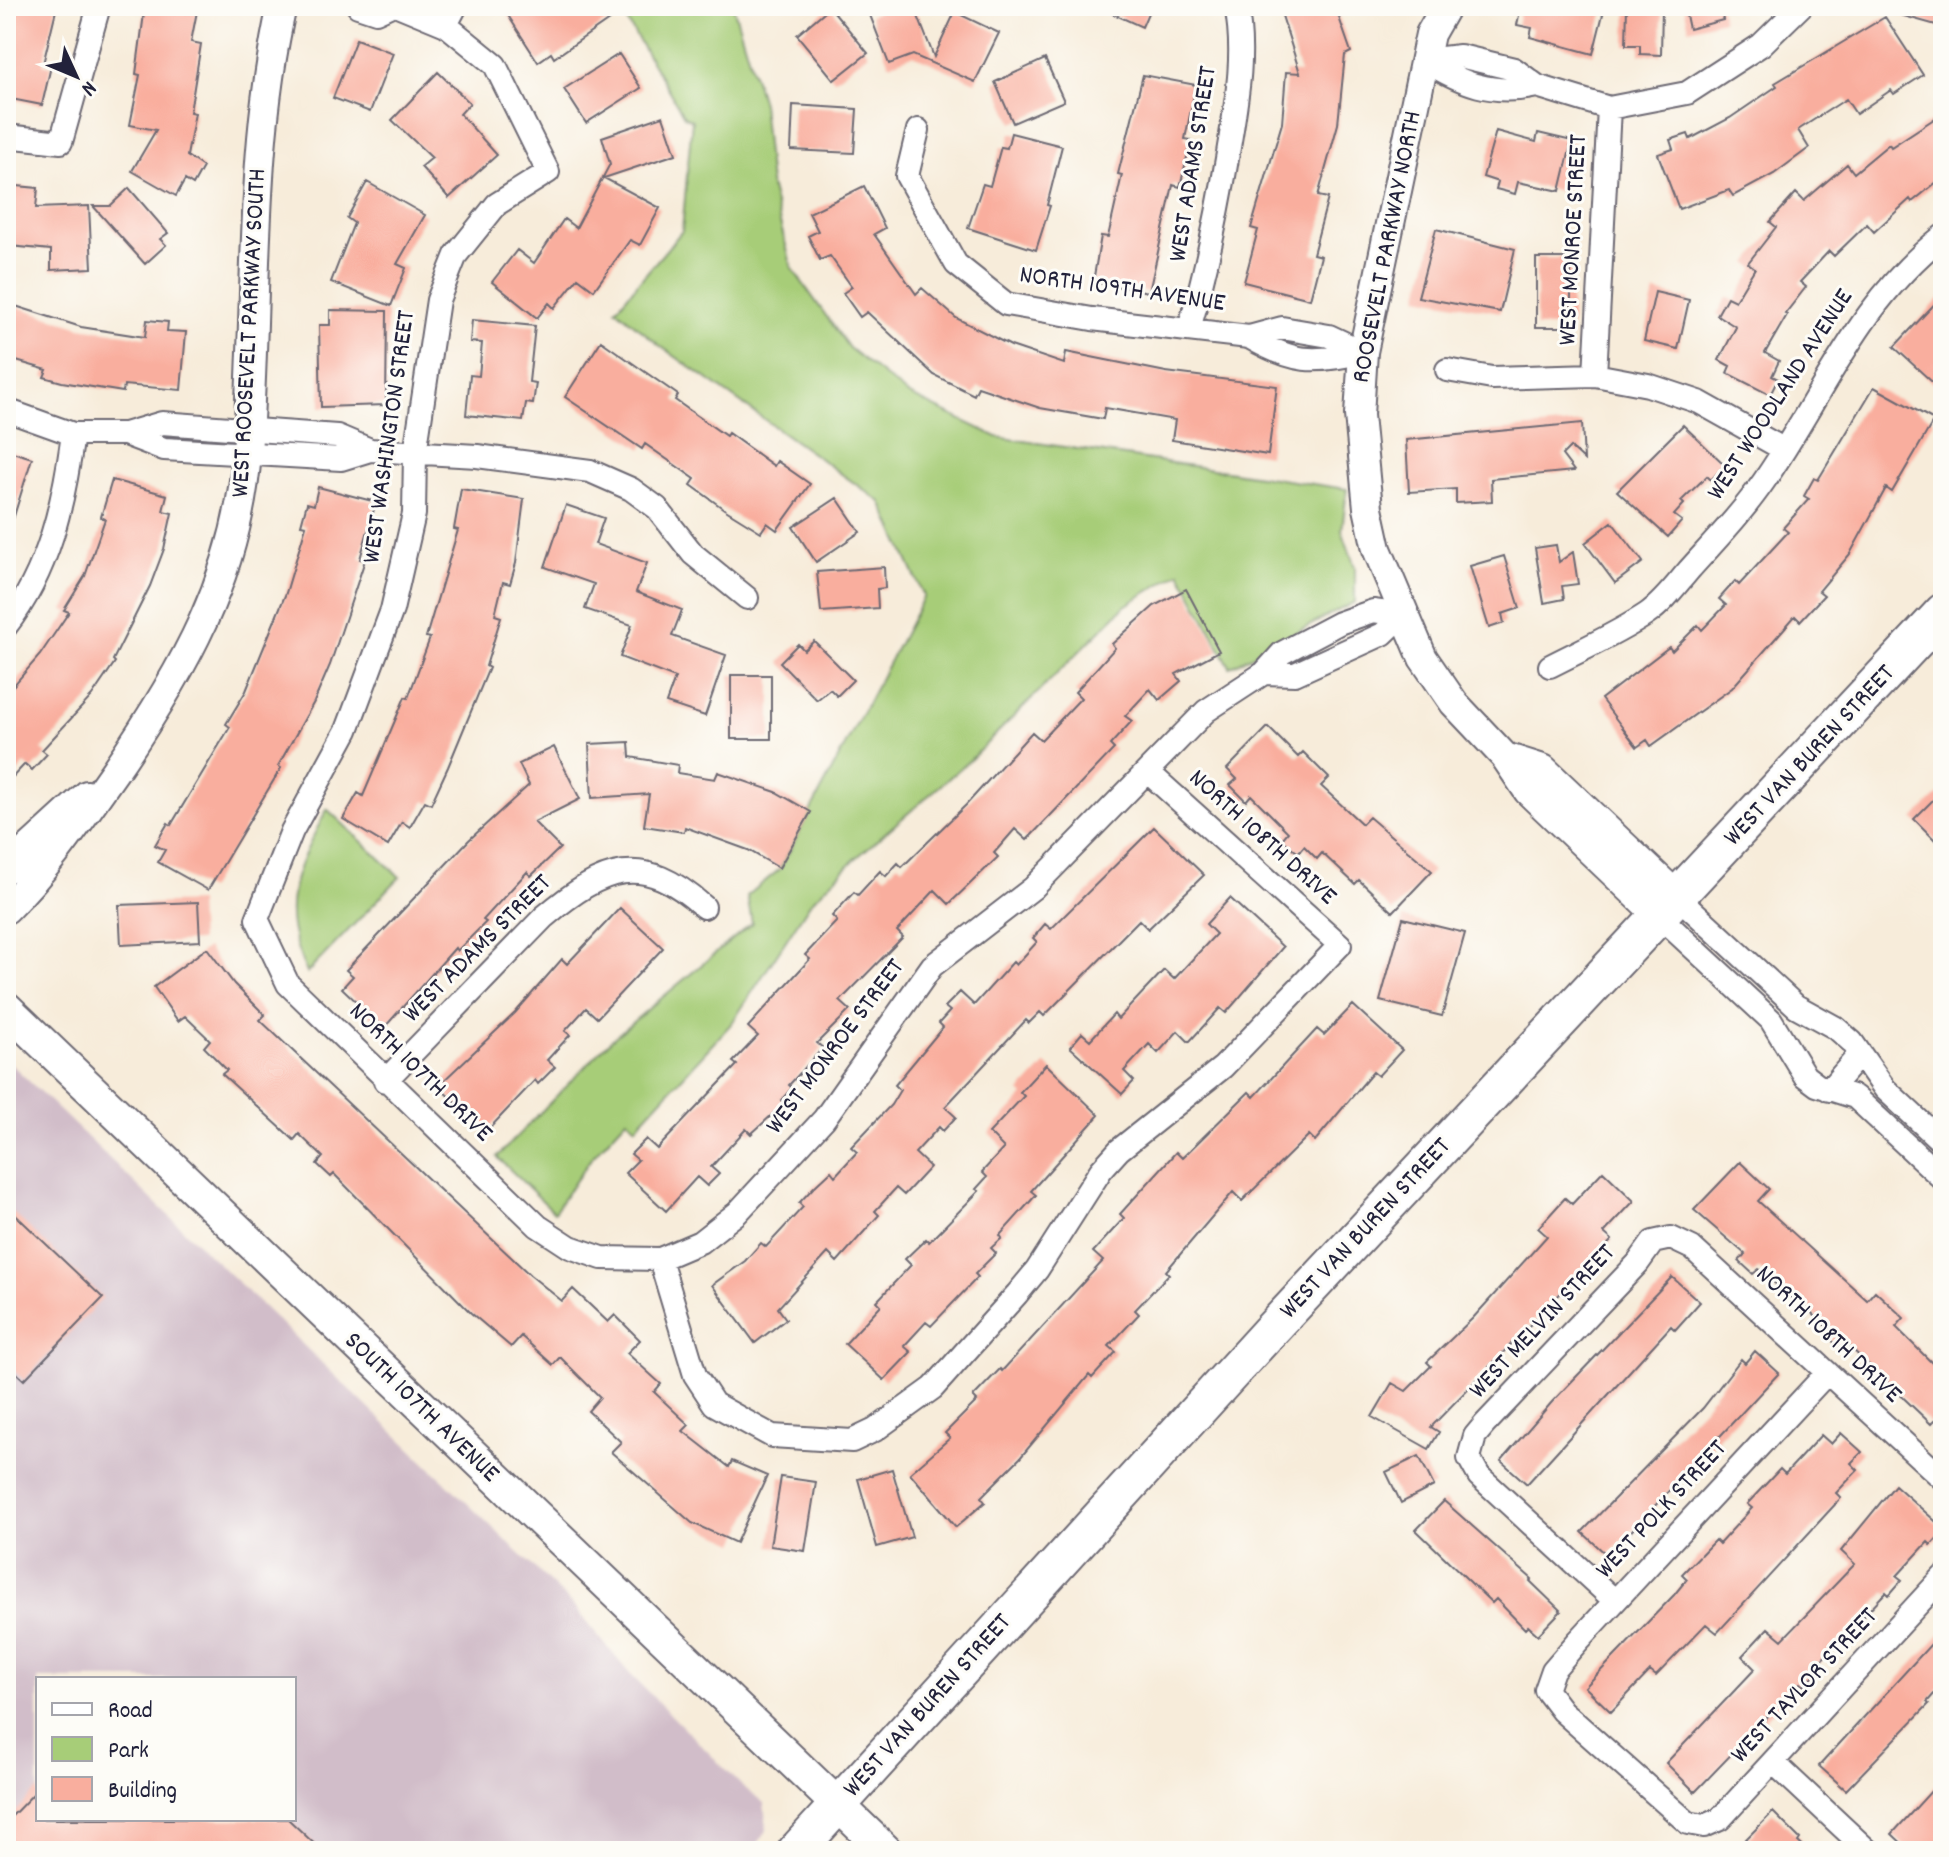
<svg xmlns="http://www.w3.org/2000/svg" width="1949" height="1857" font-family="Dekko,sans-serif">
  <style>
    .industrial { fill: #d1bdc9; fill-rule: evenodd }
    .green { fill: #a7cd78; stroke: #64785a; stroke-width: 2 }
    .building { fill: #f9ae9e }
    .lines { fill: none; stroke-linecap: round; stroke-linejoin: round }
    .minor-casing { stroke: #6d6973; stroke-width: 26 }
    .tertiary-casing { stroke: #6d6973; stroke-width: 32 }
    .secondary-casing { stroke: #6d6973; stroke-width: 36 }
    .primary-casing { stroke: #6d6973; stroke-width: 40 }
    .minor { stroke: #fff; stroke-width: 22 }
    .tertiary { stroke: #fff; stroke-width: 28 }
    .secondary { stroke: #fff; stroke-width: 32 }
    .primary { stroke: #fff; stroke-width: 36 }
    .labels { text-anchor: middle; dominant-baseline: central; stroke-width: 6; stroke-linejoin: round; paint-order: stroke }
    .street-label { font-size: 26px; fill: #22223b; stroke: #fdfcf7 }
  </style>
  <rect width="100%" height="100%" fill="#fdfcf7"/>
  <filter id="ink" filterUnits="userSpaceOnUse"><feTurbulence type="fractalNoise" baseFrequency=".0125" numOctaves="2"/><feDisplacementMap in="SourceGraphic" scale="16" xChannelSelector="R" yChannelSelector="G"/><feConvolveMatrix kernelMatrix="1 2 1 2 8 2 1 2 1" color-interpolation-filters="sRGB"/></filter>
  <filter id="wash" filterUnits="userSpaceOnUse"><feTurbulence type="fractalNoise" baseFrequency=".006" numOctaves="4" result="noise"/><feDisplacementMap in="SourceGraphic" scale="32" xChannelSelector="R" yChannelSelector="G"/><feGaussianBlur stdDeviation="1.8" result="paint"/><feColorMatrix in="noise" values="0 0 0 0 0 0 0 0 0 0 0 0 0 0 0 0 0 1.4 0 .05"/><feComposite in="paint" operator="in"/></filter>
  <g filter="url(#wash)">
    <rect width="100%" height="100%" fill="#f7ecda"/>
    <path class="industrial" d="M6,1059L571,1603L629,1673L741,1785L764,1803L767,1830L753,1851H6ZM38,1679H294V1819H38Z"/>
    <path class="green" d="M618,6H733L762,103L770,185L792,268L849,348L907,394L997,437L1347,489L1342,530L1355,567V602L1230,667L1180,572L1125,606L971,759L855,859L811,902L732,1023L636,1127L627,1119L592,1157L554,1212L497,1157L611,1040L752,923L747,896L780,869L924,596L881,502L659,345L616,309L682,231L692,120L684,116Z
      M327,809L400,877L307,973C275,905 295,872 327,809Z"/>
    <g id="blocks">
      <path class="building" d="M6,6H57L43,64L51,66L42,105L6,98Z
        M145,6H198L191,42L201,44L190,112L195,113L187,156L203,167L193,185L185,180L176,196L132,171L156,130L130,125L140,75L136,74Z
        M502,6H629L554,58L551,53L538,62Z
        M893,6H914L934,57L955,12L999,33L975,82L913,55L889,64L870,15Z
        M1096,6H1151L1142,27Z
        M1279,6H1335L1351,52L1345,55L1338,124L1318,196L1328,198L1313,254L1321,256L1310,299L1244,282L1258,230L1251,228L1282,123L1286,72L1300,73Z
        M1521,6H1605L1593,54L1530,37L1532,28L1517,25Z
        M1627,6H1662L1661,55L1640,54V45H1626Z
        M1684,6H1720L1723,20L1689,29Z
        M1887,6H1943V27L1886,11Z
        M830,7L868,53L834,80L797,35Z
        M1885,17L1923,75L1894,94L1891,90L1856,114L1846,99L1798,130L1809,148L1774,174L1733,196L1729,190L1679,209L1658,154L1673,149L1670,140L1688,134L1690,139L1730,118L1777,86L1775,83Z
        M356,39L393,53L370,112L333,98Z
        M619,54L641,88L586,123L564,89Z
        M1045,59L1064,101L1013,123L995,82Z
        M438,72L470,103L460,114L497,155L449,198L421,167L432,158L392,120Z
        M1143,75L1196,85L1185,139L1191,140L1180,187L1173,185L1149,292L1093,282L1101,236L1108,237L1122,175L1118,174Z
        M793,105L857,109L854,153L791,150Z
        M1943,113V177L1912,202L1910,199L1874,232L1867,224L1834,256L1829,251L1800,282L1806,287L1785,314L1787,315L1765,353L1779,361L1772,376L1778,379L1770,395L1727,373L1730,366L1719,360L1736,327L1717,315L1727,297L1735,301L1755,268L1748,263L1776,227L1770,222L1796,193L1804,201L1847,164L1854,173L1889,144L1891,147Z
        M663,116L676,154L604,178L660,208L640,245L630,240L594,290L578,278L554,308L549,303L537,318L492,282L517,250L534,263L564,219L576,228L610,164L602,137Z
        M1496,131L1536,142L1538,133L1572,141L1560,191L1518,182L1515,194L1496,189L1498,182L1483,177Z
        M1011,133L1062,146L1047,205L1050,206L1036,250L968,228L983,184L990,186L1001,147L1007,148Z
        M367,182L425,215L397,264L406,268L391,306L331,282L354,223L347,218Z
        M6,185L38,188L36,208L89,206L92,268L51,270V250L10,246L11,239L6,238Z
        M864,186L885,228L874,234L916,294L922,288L956,318L1011,346L1064,364L1066,352L1166,372L1277,386L1268,455L1172,440L1175,420L1105,408L1103,419L1040,408L978,387L974,395L934,375L867,312L860,317L843,293L852,287L830,256L820,260L808,236L818,231L809,213Z
        M129,188L168,233L160,239L166,245L145,264L93,206H110Z
        M1436,229L1515,249L1500,312L1418,297Z
        M1536,258H1571V327H1536Z
        M1655,292L1689,300L1678,349L1644,341Z
        M1943,295V392L1894,347Z
        M6,303L81,327L145,337L147,320L168,322L167,331L186,332L181,390L124,385L123,392L62,382L44,377L47,370L6,358Z
        M330,310L387,311L386,405L321,407L319,325H330Z
        M472,320L535,326L529,382L536,383L533,404L526,403L523,421L466,415L470,375L479,376L482,343L470,342Z
        M601,341L678,395L675,400L726,436L728,433L774,466L777,461L810,484L777,530L767,523L761,532L724,509L691,485L695,479L645,444L642,449L565,397Z
        M1874,387L1934,420L1892,492L1886,488L1850,554L1819,591L1824,595L1800,621L1795,616L1732,688L1651,746L1647,740L1637,747L1601,699L1669,647L1672,651L1698,625L1702,630L1726,605L1719,599L1735,581L1739,585L1788,532L1783,528L1809,499L1804,496L1814,478L1818,480Z
        M1582,423L1584,460L1570,447L1562,455L1574,471L1491,479L1492,501L1456,503V489L1409,492L1406,440Z
        M1683,425L1725,465L1711,480L1707,476L1681,501L1684,504L1674,515L1682,521L1668,537L1617,491Z
        M6,450L32,458L10,529H6Z
        M112,480L167,495L163,511L172,513L164,549L150,586L113,660L115,662L92,696L42,750L47,754L32,770L25,764L6,784V694L40,655L69,612L64,610L85,576L105,519L101,517Z
        M318,487L376,502L360,559L365,560L330,665L314,702L278,766L281,768L208,890L158,862L165,850L155,845L168,823L171,825L230,727L226,724L246,691L286,593L306,526L301,525L307,503L314,505Z
        M461,489L524,499L516,563L510,584L503,582L495,615L501,617L486,666L489,668L448,767L431,804L425,801L410,827L402,822L388,846L343,819L358,793L363,796L405,697L408,698L430,638L426,637L458,530L454,529Z
        M837,498L860,532L816,562L793,527Z
        M566,505L604,518L595,544L647,563L636,592L682,610L672,636L726,655L705,716L666,703L675,678L620,657L632,625L585,609L594,584L545,567Z
        M1612,522L1643,562L1615,583L1585,543Z
        M1556,545L1559,562L1573,552L1578,584L1562,586L1564,599L1544,603L1535,548Z
        M1504,556L1520,608L1502,614L1504,623L1489,628L1470,566Z
        M884,567L885,588L877,589L878,608L821,612L817,572Z
        M1186,589L1219,651L1176,674L1181,681L1159,700L1150,689L1125,716L1132,721L1110,745L1114,749L1027,840L1015,829L994,853L998,857L949,904L935,890L897,931L903,937L840,1001L850,1010L817,1043L823,1048L789,1085L792,1088L781,1100L784,1104L751,1134L746,1129L711,1167L719,1174L707,1186L697,1177L666,1211L625,1173L638,1160L631,1154L646,1139L657,1149L737,1065L733,1062L758,1036L748,1027L810,959L805,955L837,921L832,916L854,892L858,895L880,871L886,876L898,863L902,867L966,805L1032,732L1041,740L1081,698L1075,692L1115,648L1112,644L1154,606Z
        M814,641L853,680L837,696L830,689L817,700L780,662L798,644L804,650Z
        M731,675H771V739H731Z
        M1268,727L1298,757L1303,752L1329,778L1321,786L1362,824L1369,817L1432,871L1393,912L1359,880L1355,884L1322,853L1317,859L1304,846L1298,853L1282,839L1288,832L1251,795L1246,801L1230,785L1237,779L1227,769Z
        M629,742L630,757L678,765L677,773L715,779L718,772L776,792L811,812L779,868L748,850L685,827L684,832L644,826L649,794L592,798L589,744Z
        M554,747L580,799L534,822L560,848L531,876L527,872L483,920L486,922L457,951L455,948L384,1028L342,988L353,976L346,970L469,840L529,785L519,764Z
        M1943,790V848L1914,819Z
        M1154,827L1204,875L1148,929L1139,920L1044,1016L1040,1012L1029,1023L1026,1020L945,1107L956,1117L943,1131L939,1127L915,1153L930,1167L904,1195L896,1188L875,1211L879,1215L837,1262L828,1253L778,1308L786,1319L755,1343L712,1285L745,1261L761,1243L766,1247L803,1207L799,1203L814,1187L831,1171L835,1176L857,1152L851,1147L891,1105L900,1090L895,1085L943,1027L939,1023L950,1011L945,1007L960,992L974,1005L1013,962L1016,965L1037,942L1033,938L1045,924L1051,929Z
        M1230,898L1283,947L1226,1013L1220,1008L1189,1042L1178,1031L1158,1053L1149,1044L1124,1071L1134,1081L1122,1094L1070,1047L1082,1033L1090,1040L1114,1014L1118,1019L1164,970L1174,979L1216,934L1206,924Z
        M198,902L200,941L121,945L119,905Z
        M620,908L663,948L597,1018L586,1008L565,1031L570,1035L547,1060L555,1067L538,1084L535,1080L486,1132L438,1086L515,1013L562,959L567,964Z
        M1403,918L1465,933L1442,1016L1380,1001Z
        M207,948L234,984L265,1015L260,1020L530,1275L562,1301L573,1289L608,1322L615,1315L640,1340L627,1353L661,1384L654,1392L689,1425L683,1431L729,1467L732,1461L767,1476L736,1543L692,1523L611,1452L621,1442L588,1411L600,1397L560,1357L553,1365L521,1336L511,1347L471,1313L334,1174L331,1177L317,1164L323,1157L299,1134L294,1140L222,1074L227,1070L204,1047L210,1040L185,1016L178,1021L154,987Z
        M1353,1005L1402,1050L1378,1076L1373,1072L1315,1141L1309,1135L1242,1201L1233,1192L1166,1271L1169,1274L1135,1310L1139,1314L1109,1346L1116,1352L1092,1378L1089,1375L1020,1458L981,1497L985,1502L956,1527L910,1473L950,1438L945,1433L977,1401L973,1397L1000,1369L1002,1371L1103,1261L1093,1252L1124,1218L1120,1214L1176,1152L1182,1158L1249,1092L1254,1097L1317,1029L1324,1035Z
        M1046,1064L1099,1115L1031,1191L1036,1195L1000,1235L1002,1238L991,1248L996,1253L975,1274L978,1277L931,1326L926,1322L904,1346L911,1352L884,1380L845,1344L881,1305L877,1301L911,1265L905,1259L926,1239L929,1242L979,1191L976,1189L987,1177L982,1172L1004,1148L989,1133L1024,1096L1020,1092Z
        M1740,1162L1769,1189L1758,1201L1867,1300L1875,1291L1904,1318L1896,1327L1934,1365L1943,1356V1412L1931,1424L1850,1347L1845,1352L1830,1339L1835,1334L1794,1297L1792,1299L1759,1269L1753,1274L1739,1261L1745,1254L1694,1210Z
        M1603,1171L1634,1201L1604,1233L1612,1240L1431,1427L1439,1432L1429,1449L1372,1417L1392,1383L1406,1391L1431,1366L1427,1362L1473,1318L1547,1236L1538,1228L1565,1198L1572,1204Z
        M6,1206L103,1298L24,1380L6,1363Z
        M1672,1277L1700,1302L1675,1330L1671,1326L1527,1484L1501,1461L1552,1402Z
        M1755,1351L1779,1373L1608,1556L1582,1532L1703,1408L1741,1359L1745,1363Z
        M1841,1433L1862,1452L1851,1463L1858,1470L1836,1493L1841,1498L1717,1633L1706,1624L1656,1676L1650,1671L1611,1712L1585,1687L1674,1595L1687,1579L1682,1574L1715,1540L1719,1544L1752,1508L1747,1504L1780,1469L1785,1474L1821,1435L1831,1444Z
        M1419,1456L1434,1486L1401,1503L1386,1472Z
        M892,1469L912,1537L877,1547L858,1479Z
        M781,1477L816,1482L805,1551L770,1546Z
        M1895,1485L1943,1528V1532L1931,1545L1928,1542L1897,1576L1902,1580L1889,1595L1886,1592L1813,1669L1817,1672L1804,1686L1800,1683L1695,1792L1666,1763L1755,1669L1742,1656L1768,1628L1782,1640L1855,1564L1841,1551Z
        M1444,1501L1532,1579L1530,1581L1561,1611L1538,1635L1528,1626L1525,1629L1496,1599L1492,1603L1416,1530Z
        M1943,1631V1684L1927,1702L1929,1704L1846,1790L1819,1766Z
        M1943,1778V1851H1910L1892,1834Z
        M38,1789V1819H288L322,1851H6V1822Z
        M1773,1812L1800,1839L1798,1842L1808,1851H1755L1745,1840Z"/>
    </g>
  </g>
  <g filter="url(#ink)">
    <use href="#blocks" fill-opacity="0" stroke="#6d6973" stroke-width="2"/>
    <g class="lines">
      <g class="minor-casing">
        <path id="minor" d="M358,6L376,12L389,6
          M400,6L446,25L495,65L548,172L497,204L456,255L438,300L415,453L414,514L392,610L347,730L292,831L257,919L288,984L538,1226L570,1247L602,1258L660,1259L700,1242L737,1213L824,1119L932,966L1033,888L1206,711L1264,673L1282,653L1339,623L1373,611L1403,615
          M446,25L456,6
          M1424,60L1460,56L1514,69L1537,86L1609,108L1687,93L1761,45L1801,6
          M1424,60C1462,84 1493,96 1537,86
          M918,130L907,176L956,264L1006,304L1092,319L1249,337L1282,328L1329,336L1363,352
          M6,136L61,142L99,6
          M1189,329C1206,271 1218,213 1228,153C1236,104 1246,56 1236,6
          M1249,337C1293,363 1314,364 1363,352
          M1447,370L1492,378L1595,375L1648,385L1699,402L1783,449
          M1595,375L1609,108
          M6,410L73,434H125L162,423L337,436L370,450L477,456L590,471L631,489L657,508L693,554L747,598
          M125,434L164,449L341,459L370,450
          M6,626C49,571 64,502 73,434
          M1550,666C1583,649 1617,634 1647,614C1663,603 1677,584 1689,570C1715,541 1742,513 1764,481C1824,394 1857,304 1943,236
          M1264,673L1295,674L1383,634L1403,615
          M1679,898L1796,1006L1836,1028L1852,1042L1885,1089L1943,1143
          M1660,917L1771,1020L1805,1076L1817,1085L1855,1097L1943,1179
          M385,1081L544,917C603,867 642,851 704,907
          M1829,1090L1860,1054
          M660,1259L695,1375L714,1404L772,1436L852,1441L875,1430L933,1388L1017,1294L1037,1270L1101,1170L1119,1150L1223,1067L1340,945L1148,772
          M1827,1373L1579,1640L1553,1670L1546,1690L1562,1711L1688,1823L1704,1826L1720,1819L1943,1577
          M1615,1601L1479,1476L1469,1458L1475,1436L1485,1424L1638,1263L1653,1242L1671,1238L1692,1248L1943,1479
          M1773,1762L1868,1851"/>
      </g>
      <g class="tertiary-casing">
        <path id="tertiary" d="M1446,6L1430,34L1363,352L1359,415L1368,508L1377,549L1423,658L1454,703L1505,757L1528,791L1660,917
          M1505,757L1543,769L1679,898
          M6,869L87,795
          M6,909C51,864 78,823 114,772C183,672 238,576 247,452C258,303 249,152 282,6"/>
      </g>
      <g class="secondary-casing">
        <path id="secondary" d="M6,1008L886,1851"/>
      </g>
      <g class="primary-casing">
        <path id="primary" d="M796,1851L1270,1331L1943,612"/>
      </g>
      <use href="#minor" class="minor"/>
      <use href="#tertiary" class="tertiary"/>
      <use href="#secondary" class="secondary"/>
      <use href="#primary" class="primary"/>
    </g>
  </g>
  <g class="labels">
    <g class="street-label">
      <text transform="translate(1194 164) rotate(-81)">WEST ADAMS STREET</text>
      <text transform="translate(1574 240) rotate(-87)">WEST MONROE STREET</text>
      <text transform="translate(1388 247) rotate(-79)">ROOSEVELT PARKWAY NORTH</text>
      <text transform="translate(1122 290) rotate(8)">NORTH 109TH AVENUE</text>
      <text transform="translate(250 333) rotate(-87)">WEST ROOSEVELT PARKWAY SOUTH</text>
      <text transform="translate(1781 395) rotate(-57)">WEST WOODLAND AVENUE</text>
      <text transform="translate(390 437) rotate(-82)">WEST WASHINGTON STREET</text>
      <text transform="translate(1810 756) rotate(-47)">WEST VAN BUREN STREET</text>
      <text transform="translate(1262 838) rotate(42)">NORTH 108TH DRIVE</text>
      <text transform="translate(478 949) rotate(-45)">WEST ADAMS STREET</text>
      <text transform="translate(836 1047) rotate(-53)">WEST MONROE STREET</text>
      <text transform="translate(420 1073) rotate(44)">NORTH 107TH DRIVE</text>
      <text transform="translate(1366 1229) rotate(-47)">WEST VAN BUREN STREET</text>
      <text transform="translate(1543 1322) rotate(-47)">WEST MELVIN STREET</text>
      <text transform="translate(1828 1335) rotate(43)">NORTH 108TH DRIVE</text>
      <text transform="translate(421 1408) rotate(44)">SOUTH 107TH AVENUE</text>
      <text transform="translate(1662 1510) rotate(-47)">WEST POLK STREET</text>
      <text transform="translate(1805 1686) rotate(-47)">WEST TAYLOR STREET</text>
      <text transform="translate(928 1706) rotate(-48)">WEST VAN BUREN STREET</text>
    </g>
  </g>
  <rect width="1949" height="1857" fill="none" stroke="#fdfcf7" stroke-width="32"/>
  <rect x="36" y="1677" width="260" height="144" fill="#fdfcf7" stroke="#a5a5ac" stroke-width="2"/>
  <rect x="52" y="1703" width="40" height="12" fill="#ffffff" stroke="#a5a5ac" stroke-width="2"/>
  <text x="108" y="1717" font-size="24" fill="#22223b">Road</text>
  <rect x="52" y="1737" width="40" height="24" fill="#a7cd78" stroke="#a5a5ac" stroke-width="2"/>
  <text x="108" y="1757" font-size="24" fill="#22223b">Park</text>
  <rect x="52" y="1777" width="40" height="24" fill="#f9ae9e" stroke="#a5a5ac" stroke-width="2"/>
  <text x="108" y="1797" font-size="24" fill="#22223b">Building</text>
  <g transform="translate(76 76) rotate(134)" stroke="#fdfcf7" stroke-width="6" paint-order="stroke">
  <path d="M0-6L14 30L0 20L-14 30Z" fill="#22223b"/>
  <text y="-12" font-size="22" font-weight="bold" text-anchor="middle" fill="#22223b">N</text>
  </g>
</svg>
